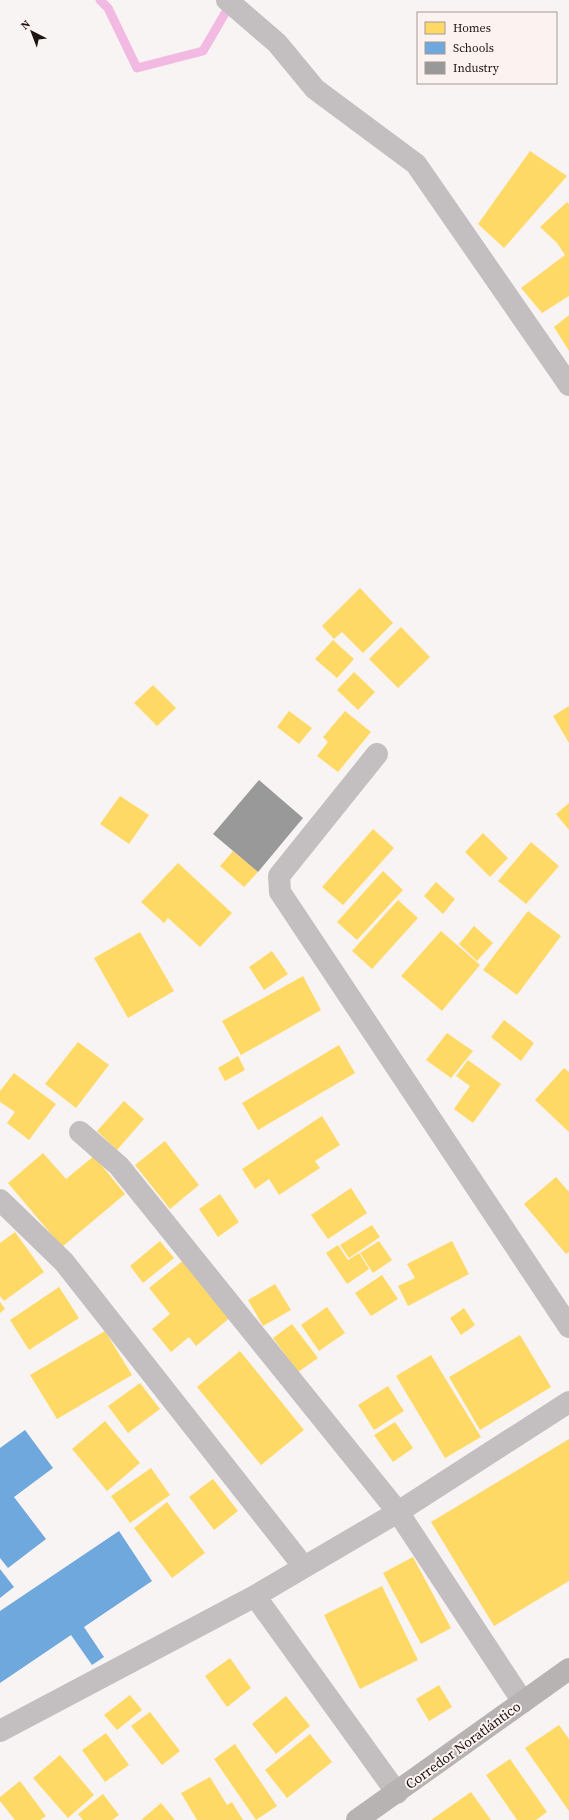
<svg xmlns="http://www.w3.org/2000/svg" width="569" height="1820" font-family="'Source Serif 4',serif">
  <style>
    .homes { fill: #ffd966 }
    .schools { fill: #6fa8dc }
    .industry { fill: #999 }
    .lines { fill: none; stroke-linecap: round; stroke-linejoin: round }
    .stream { stroke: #f2bae2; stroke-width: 9 }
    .minor { stroke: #c3bfc0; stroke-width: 22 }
    .highway { stroke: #b8b3b3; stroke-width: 22 }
    .labels { text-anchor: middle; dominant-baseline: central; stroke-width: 4; stroke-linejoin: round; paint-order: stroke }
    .street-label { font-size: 14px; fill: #1c1413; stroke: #fcf3f1 }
  </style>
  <rect width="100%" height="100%" fill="#f9f4f4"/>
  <path class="homes" d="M530,151L567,176L504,248L478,224Z
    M567,202L569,204V296L542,313L521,288L565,255L557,243L540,227Z
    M569,315V351L554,327Z
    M360,588L393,623L363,653L342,632L334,639L322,626Z
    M401,627L430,657L398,688L369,659Z
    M333,640L354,659L337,678L315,659Z
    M354,672L375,692L358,710L337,690Z
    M153,685L176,708L157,726L134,703Z
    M569,706V743L553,716Z
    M289,711L312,728L299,744L277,727Z
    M345,711L371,732L338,772L317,756L328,742L323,737Z
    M120,796L149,815L129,844L100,824Z
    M569,803V830L556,814Z
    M373,829L394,848L343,905L322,887Z
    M483,833L508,858L490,877L465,852Z
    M531,842L559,866L526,904L498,881Z
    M233,851L258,872L244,887L220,866Z
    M178,863L232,913L200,947L168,918L164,923L141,902Z
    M383,871L403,890L357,940L337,922Z
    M436,882L455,899L443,914L424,896Z
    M398,900L418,918L372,969L352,951Z
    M528,911L561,936L517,995L483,970Z
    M474,926L493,943L477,961L459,944Z
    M441,931L480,965L442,1011L401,976Z
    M140,932L174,991L128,1018L94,958Z
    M272,951L288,974L264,990L249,967Z
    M303,976L321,1010L241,1055L222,1021Z
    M504,1020L534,1043L521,1061L491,1037Z
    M447,1033L473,1051L451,1078L426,1060Z
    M78,1042L109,1065L76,1108L45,1084Z
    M339,1045L355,1073L258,1130L242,1103Z
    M238,1056L245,1070L225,1081L218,1068Z
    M468,1060L501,1084L473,1123L454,1109L470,1086L456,1076Z
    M564,1068L569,1072V1132L535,1100Z
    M14,1073L56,1104L29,1140L7,1123L15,1112L0,1102V1091Z
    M124,1101L144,1119L117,1150L97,1131Z
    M322,1116L340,1145L315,1161L320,1168L279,1195L269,1179L255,1189L242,1169Z
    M165,1141L199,1185L170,1209L135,1165Z
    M43,1153L66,1179L94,1156L125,1194L62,1247L8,1183Z
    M556,1177L569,1192V1252L566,1254L524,1204Z
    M351,1188L367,1213L328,1239L311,1215Z
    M220,1194L239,1222L218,1237L199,1209Z
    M372,1225L380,1237L349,1258L340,1245Z
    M15,1232L44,1272L4,1301L0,1296V1243Z
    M160,1241L174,1258L143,1283L130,1266Z
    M379,1241L392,1260L373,1273L360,1253Z
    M452,1241L469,1274L408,1306L398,1286L415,1278L407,1264Z
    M338,1245L348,1260L359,1253L369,1269L347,1284L326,1253Z
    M185,1259L232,1316L196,1346L189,1337L171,1352L152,1329L170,1314L149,1288Z
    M382,1275L398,1299L371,1316L355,1293Z
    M275,1284L291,1310L263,1326L248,1300Z
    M59,1287L79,1318L29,1350L10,1320Z
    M0,1302L5,1309L0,1313Z
    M327,1307L345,1333L319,1351L301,1325Z
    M464,1308L475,1325L461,1335L450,1318Z
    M292,1324L318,1358L298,1372L273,1338Z
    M105,1331L132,1375L57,1419L30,1375Z
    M520,1335L551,1387L480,1430L449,1377Z
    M240,1351L304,1430L261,1465L197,1387Z
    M431,1355L481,1437L445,1458L396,1376Z
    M140,1383L160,1409L128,1433L108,1406Z
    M388,1386L404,1411L374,1430L358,1405Z
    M105,1421L140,1463L107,1491L72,1449Z
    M395,1422L413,1448L393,1462L374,1435Z
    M569,1439V1581L494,1626L431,1522Z
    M151,1468L170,1495L130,1523L111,1496Z
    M213,1479L238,1511L214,1530L189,1497Z
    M167,1502L205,1553L172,1578L134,1528Z
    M413,1557L451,1628L421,1644L383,1573Z
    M382,1586L418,1660L360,1689L324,1615Z
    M230,1658L251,1688L227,1707L205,1676Z
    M439,1685L452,1707L429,1721L416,1699Z
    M130,1695L142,1710L117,1730L104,1715Z
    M286,1696L310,1726L276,1754L252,1724Z
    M150,1712L180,1751L162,1765L131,1726Z
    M559,1725L569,1739V1811L525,1748Z
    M106,1733L129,1765L105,1782L82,1750Z
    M310,1734L332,1762L287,1798L265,1770Z
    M235,1744L277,1806L256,1820L214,1759Z
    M60,1755L94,1795L68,1818L33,1778Z
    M510,1759L547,1812L536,1820H517L486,1775Z
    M210,1777L227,1805L232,1802L243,1820H197L181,1793Z
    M20,1781L46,1816L40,1820H15L0,1801V1797Z
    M471,1792L491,1820H431Z
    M103,1794L119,1815L112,1820H83L78,1814Z
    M161,1803L175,1820H141Z"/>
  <path class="schools" d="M25,1430L53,1468L14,1497L46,1539L8,1568L0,1558V1448Z
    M119,1531L152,1581L84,1627L104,1657L92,1665L71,1635L0,1683V1611Z
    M0,1569L14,1587L0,1598Z"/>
  <path class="industry" d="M259,780L303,818L258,872L213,834Z"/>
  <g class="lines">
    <path class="stream" d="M100,0L108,8L137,68L203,51L231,3"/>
    <path class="minor" d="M227,0L277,43L315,89L416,164L569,385
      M377,754L279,876L280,892L569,1327
      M80,1132L119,1166L398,1512L523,1702
      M0,1200L64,1262L304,1567
      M255,1596L397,1793
      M0,1731L255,1596L398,1512L569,1402"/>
    <path class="highway" d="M357,1820L569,1669"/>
  </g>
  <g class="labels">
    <g class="street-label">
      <text transform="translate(463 1745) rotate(-36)">Corredor Noratlántico</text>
    </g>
  </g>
  <rect x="417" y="12" width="140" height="72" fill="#fcf3f1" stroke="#a29a98"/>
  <rect x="425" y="22" width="20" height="12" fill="#ffd966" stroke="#a29a98"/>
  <text x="453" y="32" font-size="12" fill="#1c1413">Homes</text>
  <rect x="425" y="42" width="20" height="12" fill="#6fa8dc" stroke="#a29a98"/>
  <text x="453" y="52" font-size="12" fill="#1c1413">Schools</text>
  <rect x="425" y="62" width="20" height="12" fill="#999999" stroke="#a29a98"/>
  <text x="453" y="72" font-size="12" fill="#1c1413">Industry</text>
  <g transform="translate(32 32) rotate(318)" stroke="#fcf3f1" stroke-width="3" paint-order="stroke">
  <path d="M0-3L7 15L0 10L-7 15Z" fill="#1c1413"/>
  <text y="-6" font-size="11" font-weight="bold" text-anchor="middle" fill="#1c1413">N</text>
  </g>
</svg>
